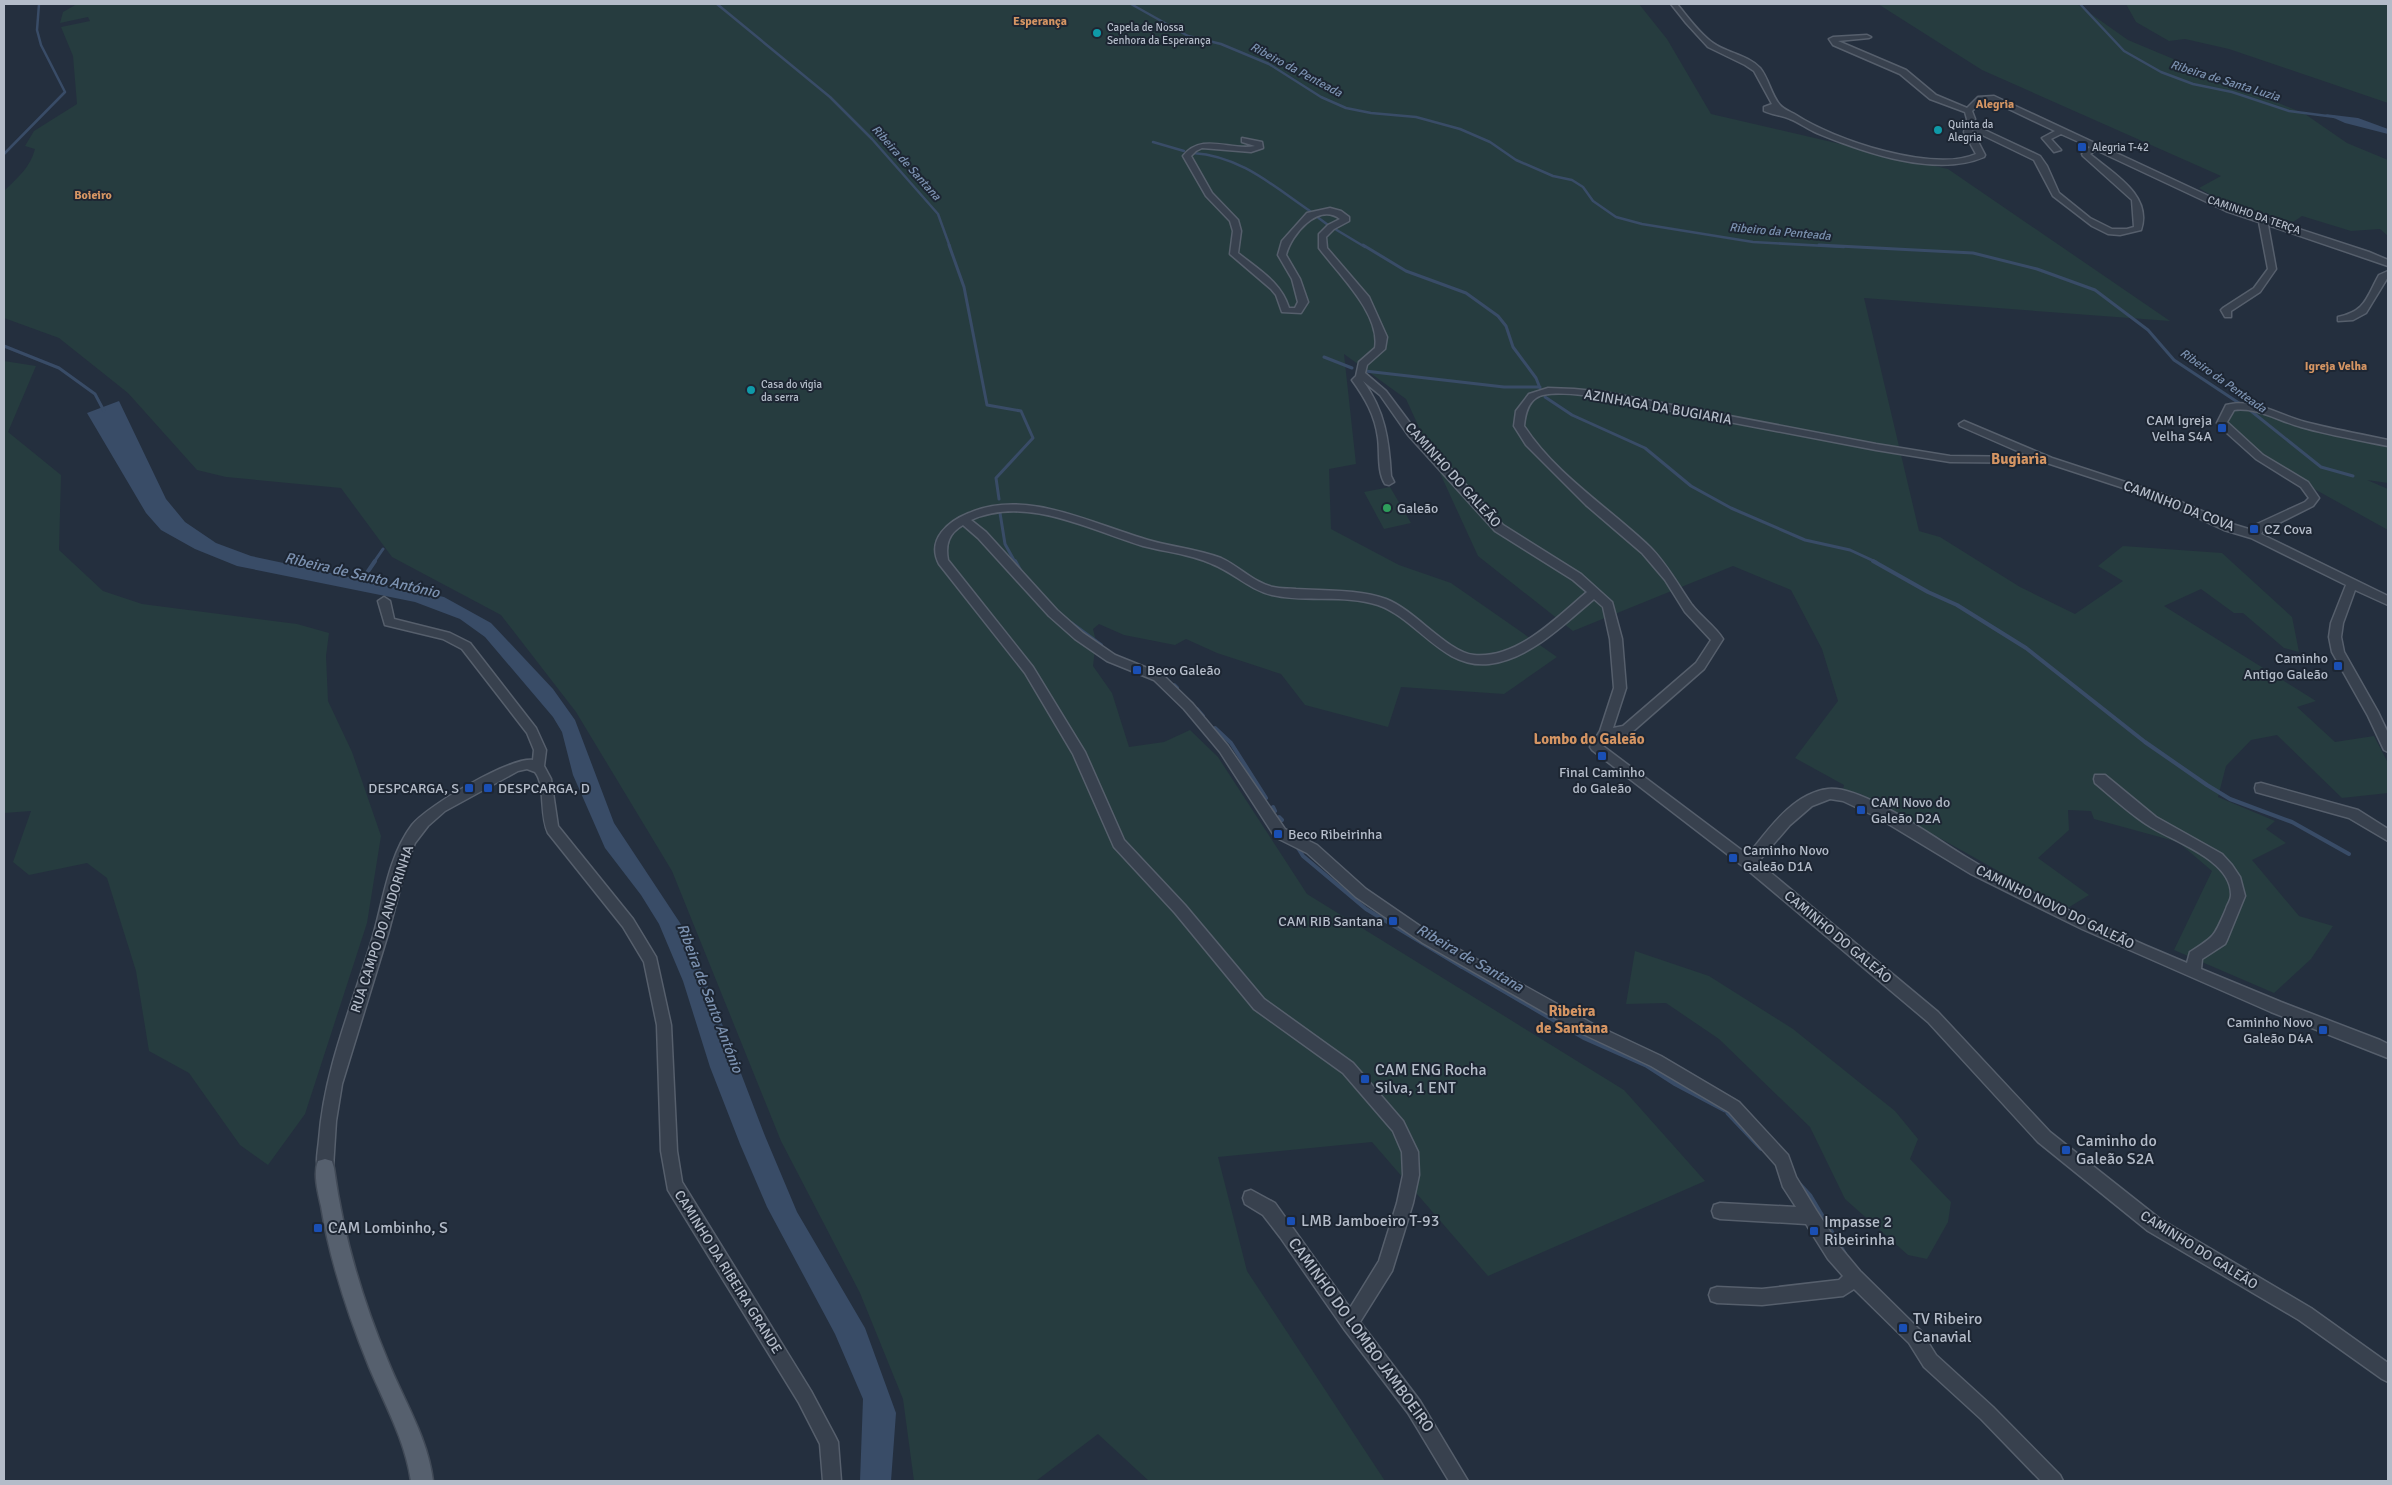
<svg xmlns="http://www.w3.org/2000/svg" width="2392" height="1485" font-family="Signika,sans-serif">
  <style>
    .green { fill: #263c3f }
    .water { fill: #394c67 }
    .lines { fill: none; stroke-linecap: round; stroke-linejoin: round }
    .stream-far3 { stroke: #394c67; stroke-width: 2.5 }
    .stream-far2 { stroke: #394c67; stroke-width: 3 }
    .stream-far1 { stroke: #394c67; stroke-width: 4 }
    .stream { stroke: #394c67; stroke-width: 5 }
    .minor-casing { stroke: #565f6c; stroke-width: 3 }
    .major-casing { stroke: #414a57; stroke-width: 3 }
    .minor { fill: #38414e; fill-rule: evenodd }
    .major { fill: #56606e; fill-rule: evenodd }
    .culture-dot { fill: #0f9aa8; stroke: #1d2633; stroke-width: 2 }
    .transit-dot { fill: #1a4fb4; stroke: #1d2633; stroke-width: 2 }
    .leisure-dot { fill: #2e9e5b; stroke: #1d2633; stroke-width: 2 }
    .labels { text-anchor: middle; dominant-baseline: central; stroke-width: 4; stroke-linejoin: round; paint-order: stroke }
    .far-poi-label { font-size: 11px; fill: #b4bcc9; stroke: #1d2633; text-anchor: start }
    .far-street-label { font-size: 11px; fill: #b4bcc9; stroke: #1d2633 }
    .far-neighbourhood-label { font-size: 12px; font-weight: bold; fill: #d59563; stroke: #1d2633 }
    .far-water-label { font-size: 12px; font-style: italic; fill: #7c92b1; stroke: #1d2633 }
    .street-label { font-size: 14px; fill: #b4bcc9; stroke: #1d2633 }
    .poi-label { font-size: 14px; fill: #b4bcc9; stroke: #1d2633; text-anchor: start }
    .neighbourhood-label { font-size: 15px; font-weight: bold; fill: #d59563; stroke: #1d2633 }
    .water-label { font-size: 15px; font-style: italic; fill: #7c92b1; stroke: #1d2633 }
    .near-poi-label { font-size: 16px; fill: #b4bcc9; stroke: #1d2633; text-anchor: start }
    .near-street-label { font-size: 16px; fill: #b4bcc9; stroke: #1d2633 }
  </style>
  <rect width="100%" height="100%" fill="#242f3e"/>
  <path class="green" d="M77,4H1639L1667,39L1711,114L1948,169L2170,321L1864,298L1919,531L1940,537L2020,587L2075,614L2123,581L2098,566L2123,546L2222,553L2292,617L2299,652L2284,648L2243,613H2234L2201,589L2164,606L2316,701L2297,707L2335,742L2374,736L2388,763V793L2342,798L2277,735L2251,740L2226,766L2218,797L2275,821L2266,829L2286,843L2252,860L2299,916L2333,926L2311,959L2274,993L2174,950L2212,871L2178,842L2094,819L2091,811L2068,810L2069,830L2038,858L2089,895L2066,909L1861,794L1843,790L1844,785L1795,758L1838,701L1822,649L1791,590L1733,566L1573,631L1478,556L1406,399L1344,354L1356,464L1329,469L1331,529L1399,565L1451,583L1557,657L1504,694L1401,687L1388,727L1305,705L1281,674L1217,653L1186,639L1175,645L1124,635L1099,624L1093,629L1096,641L1093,666L1112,693L1129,747L1164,742L1190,730L1218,757L1307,894L1624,1090L1705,1181L1488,1276L1372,1142L1218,1157L1247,1271L1385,1481H1149L1098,1434L1036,1481H914L903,1399L860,1293L781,1141L672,871L576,712L501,615L392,557L341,488L226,477L197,470L128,393L59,338L4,318V191C18,177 30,168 35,149L25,146L34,131L77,104L73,56L61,27L90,21L88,17L60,23L63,12Z
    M1878,4H2077L2128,40L2305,114L2347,143L2388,160V236L2380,229L2351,231L2302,216L2293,222L2219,200L2199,188L2221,176L1982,70Z
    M2126,4L2388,5V103L2229,49L2185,39L2169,41L2136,22Z
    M4,361L36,366L8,432L61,475L59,550L103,591L142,604L297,624L329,633L326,656L328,701L352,752L381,836L367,923L305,1114L268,1165L240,1145L189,1073L149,1051L136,971L107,878L87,863L29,875L13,862L31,811L4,813Z
    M2240,405L2293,422L2388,443V483L2367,480L2388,489V530L2264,461L2222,423L2226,412Z
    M1390,487L1411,523L1384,529L1364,492Z
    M1635,951L1709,976L1793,1029L1895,1111L1918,1139L1910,1159L1951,1202L1948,1222L1927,1259L1908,1255L1845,1199L1810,1127L1719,1039L1666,1003L1626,1004Z"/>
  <path class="water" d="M2325,114L2358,118L2388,129V134L2345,123Z
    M119,401L166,499L185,522L216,543L251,556L444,597L491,623L553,689L575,720L614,823L688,935L765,1136L797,1212L865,1328L896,1413L891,1481H860L863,1399L835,1334L767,1207L740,1144L710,1067L683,981L659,924L641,895L605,848L573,775L562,732L553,717L485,637L460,619L415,602L237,566L195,549L161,530L146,513L87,413Z"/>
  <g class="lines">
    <path class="stream-far3" d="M717,4L830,97L872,139L938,214L950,247
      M1131,4L1188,36L1221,44L1269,64L1321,97L1346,108L1371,113L1416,117L1460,129L1490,142L1516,160L1553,176L1572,180L1583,187L1593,201L1616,217L1642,224L1753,242L1844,247
      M2080,4L2124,51L2161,72L2193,84L2232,92L2289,111L2335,117
      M1153,142L1184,151
      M1193,153C1240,156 1272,185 1310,211
      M4,154L65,92L41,45L37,30L39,4
      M1316,216L1328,225
      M1335,229L1365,247"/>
    <path class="stream-far2" d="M949,245L964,287L987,405L1021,411L1033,438L996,478L999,499
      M1363,245L1406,271L1466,293L1498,316L1506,326L1513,347L1536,378L1540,388
      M1819,245L1973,253L2037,269L2095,290L2148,330L2174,360L2251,411L2321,467L2353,476
      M4,346L59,368L95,394L104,411
      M1324,357L1352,368
      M1365,371L1504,387H1540
      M1545,397L1572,415L1645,448L1691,486L1731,508L1805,540L1850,550L1876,562
      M1000,513L1005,544L1015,562
      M374,562L383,549"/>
    <path class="stream-far1" d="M1015,561L1021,572
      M1873,561L1928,592L1957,605L2026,648L2145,742L2207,785L2230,799L2292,822L2349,854
      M360,583L375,561
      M1071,623L1101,645
      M1174,685L1177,688
      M1197,709L1203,716
      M1215,728L1231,743L1266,798
      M1273,807L1275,811
      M1279,817L1282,820
      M1298,848L1303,856L1366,909L1462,967"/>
    <path class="stream" d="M1460,965L1585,1038L1646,1065L1674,1083L1725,1110
      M1728,1113L1761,1148
      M1799,1184L1810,1196L1844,1253"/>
    <g class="minor-casing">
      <path id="minor" d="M1671,4H1677C1688,17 1699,33 1713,43C1727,53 1748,55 1760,68C1769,79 1771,95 1780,105C1783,109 1791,112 1796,115C1834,140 1933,173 1976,154L1964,132L1967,119L1965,112L1930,99L1900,74L1833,45L1829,39L1833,37L1867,35L1871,37L1869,38L1838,41L1906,70L1936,95L1967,108L1978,97L1994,96L2232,207L2369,252L2388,260V266L2268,225L2276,269L2260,292L2231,311V317H2225L2221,310L2223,308L2254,288L2268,269L2259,222L2226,211L2096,150L2090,154C2112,173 2153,195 2141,230L2120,235L2108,234L2092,226L2053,196L2034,160L1972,130L1985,155L1984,157C1936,178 1863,152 1817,133C1807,129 1799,122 1790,119C1781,115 1772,115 1764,111V107L1772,104L1754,71L1745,65L1708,47L1686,23ZM1990,100L2055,131L2042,138L2054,152L2061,150L2051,139L2061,134L2090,147L2082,154L2083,156L2132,200L2134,227L2127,229H2112L2090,218L2059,193L2047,166L2040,156L1974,125L1975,119L1972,111L1983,101Z
        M1242,138L1262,142L1263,148L1251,152L1202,148L1196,151L1191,156L1212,193L1238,220L1241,231L1238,253C1259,270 1281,282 1289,308H1295L1298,302L1292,279L1278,255L1282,241L1307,213L1330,208L1341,211L1349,217V221L1334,229L1326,237L1327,248L1369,297L1387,337L1385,349L1367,365L1365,373L1386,391L1416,431L1503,525L1581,574L1612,602L1622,639L1626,688L1613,728L1623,726L1696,663L1711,640L1685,612L1665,580L1642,553L1586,505L1526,445L1514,426L1516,411L1529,394L1548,388L1574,389L1604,392L1876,444L1950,456L2031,457L1960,426L1959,424L1964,421L2052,458L2165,495L2232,524L2252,530L2255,525L2305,502L2309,498L2301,487L2256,459L2218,425L2217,423L2226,405C2254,398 2279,415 2305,422C2332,429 2360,434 2388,440V446C2359,440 2329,435 2301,427C2279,421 2257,407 2234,410L2227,422L2263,455L2308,482L2319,498L2313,506L2263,531L2261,534L2388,596V605L2355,590L2343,623L2341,637L2344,652L2378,712L2388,733V752L2384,750L2368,716L2332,652L2329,637L2331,623L2346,585L2251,538L2224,530L2157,499L2047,463L1950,462L1876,450L1604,398C1588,396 1549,389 1536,398C1527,404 1525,416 1524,426C1556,475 1608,507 1650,547C1667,564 1678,585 1692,605C1701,617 1715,626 1723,639L1704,669L1631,733L1608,738L1603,746L1748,855C1768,830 1793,793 1828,789C1862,785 1936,839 1966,857C1982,867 1999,876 2016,884C2072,913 2129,939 2187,963L2190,952C2215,936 2214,937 2226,909C2227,905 2231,900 2231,895C2232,859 2171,841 2146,824C2128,812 2112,797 2095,783L2094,779L2095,775H2105L2156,817L2222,854L2232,865L2240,877L2245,896L2227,940L2225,944L2202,959L2201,969L2281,1002L2380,1040L2388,1044V1058L2271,1012L2082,929L1971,874L1877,817L1843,801L1830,799L1812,806L1790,825L1758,862L1938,1012L2050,1132L2160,1219L2311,1308L2388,1363V1382L2382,1379L2299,1320L2148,1231L2038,1142L1928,1022L1744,867L1592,750L1590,747L1600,731L1614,688L1610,639L1603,607L1594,599C1564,624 1530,659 1489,664C1442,669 1418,619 1378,605C1344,594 1307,603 1272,595C1250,590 1233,572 1212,564C1190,554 1166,552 1143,546C1090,530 1026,495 971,520L986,532L1057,610L1083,633L1115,655L1162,674L1192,703L1228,746L1285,829L1317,845L1366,889L1433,935L1593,1024L1661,1056L1739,1102L1788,1155L1796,1177L1816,1210L1840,1247L1860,1271L1921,1331L1936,1355L1993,1407L2060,1475L2063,1481H2041L1981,1419L1924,1367L1909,1343L1854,1289L1843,1296L1762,1305L1717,1303L1711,1301L1709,1295L1711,1289L1717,1287L1762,1289L1839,1280L1843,1276L1828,1259L1806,1224L1720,1219L1714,1217L1712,1211L1714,1205L1720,1203L1796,1207L1783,1187L1776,1165L1729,1112L1651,1066L1583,1034L1423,943L1356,897L1307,853L1275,837L1220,752L1184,709L1154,680L1107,661L1075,639L1049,616L978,538L963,525C949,533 945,544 948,560L1033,667L1085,752L1124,840L1185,905L1264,999L1353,1063L1403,1121L1418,1152L1419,1175L1413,1203L1392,1271L1360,1322L1420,1401L1468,1481H1449L1408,1413L1344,1329L1280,1237L1263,1215L1245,1204L1243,1198L1245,1192L1251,1190L1275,1203L1350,1308L1379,1261L1397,1203L1403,1175L1402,1152L1393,1131L1343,1073L1254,1009L1175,913L1114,847L1073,754L1025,673L939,564C926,539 949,521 969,513C1026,488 1092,524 1148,540C1172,547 1197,549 1221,558C1239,566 1254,583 1273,587C1281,589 1289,588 1296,589C1325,591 1358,589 1386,599C1415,610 1447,652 1474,655C1518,659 1556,618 1587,592L1573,580L1495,531L1408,435L1380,395L1363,381C1385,411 1389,440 1391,476L1394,482L1389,485L1385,484C1377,471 1380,453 1378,438C1375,415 1365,398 1352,380L1356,376L1359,362L1375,348C1381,314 1338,274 1319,248V234L1328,225L1340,219C1318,202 1291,235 1286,255L1300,279L1308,302L1301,313L1282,312L1276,295L1271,289L1230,254L1233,231L1230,221L1206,196L1183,156C1202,132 1230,151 1255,146L1242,142Z
        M2388,271V277L2366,313L2353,320L2338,321V317C2366,311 2366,298 2379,275Z
        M384,597L390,601L394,619L450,633L470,643L536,728L546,750L544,766L551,779L558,826L633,919L656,957L671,1025L677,1151L682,1182L811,1391L835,1436L838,1442L841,1481H823L820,1444L799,1403L668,1190L661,1151L657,1025L644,962L623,927L548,833C539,814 546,786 535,772L527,769L518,771L445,811L428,826L415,843L406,866L388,934L342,1084L336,1121L333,1168L331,1173L325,1176L319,1173C315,1163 318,1151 319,1140C324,1071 351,1008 371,943C383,905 387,858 412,825C427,806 510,757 533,760L534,750L527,733L462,649L443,639L385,625L378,601Z
        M2261,783L2358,810L2388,829V841L2349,818L2256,792L2255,788L2256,784Z"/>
    </g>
    <g class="major-casing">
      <path id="major" d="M325,1159L332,1161L334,1168C343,1235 362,1299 388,1361C404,1401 428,1438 433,1481H411C405,1440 385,1405 369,1367C348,1315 330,1262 321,1206C318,1193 313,1174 318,1161Z"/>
    </g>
    <use href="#minor" class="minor"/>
    <use href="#major" class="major"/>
  </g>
  <g class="culture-dot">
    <circle cx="1097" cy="33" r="5"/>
    <circle cx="1938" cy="130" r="5"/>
    <circle cx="751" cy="390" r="5"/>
  </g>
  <g class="transit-dot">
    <rect x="2077" y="142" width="10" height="10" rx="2.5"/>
    <rect x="2217" y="423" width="10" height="10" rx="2.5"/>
    <rect x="2249" y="524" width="10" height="10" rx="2.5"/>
    <rect x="2333" y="661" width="10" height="10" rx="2.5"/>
    <rect x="1132" y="665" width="10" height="10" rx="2.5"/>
    <rect x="1597" y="751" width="10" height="10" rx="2.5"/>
    <rect x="464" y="783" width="10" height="10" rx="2.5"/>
    <rect x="483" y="783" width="10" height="10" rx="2.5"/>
    <rect x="1856" y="805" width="10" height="10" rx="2.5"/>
    <rect x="1273" y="829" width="10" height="10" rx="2.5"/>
    <rect x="1728" y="853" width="10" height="10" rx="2.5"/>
    <rect x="1388" y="916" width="10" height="10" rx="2.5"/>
    <rect x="2318" y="1025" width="10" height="10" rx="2.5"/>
    <rect x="1360" y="1074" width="10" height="10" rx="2.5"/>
    <rect x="2061" y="1145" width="10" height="10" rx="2.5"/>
    <rect x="1286" y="1216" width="10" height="10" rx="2.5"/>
    <rect x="313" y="1223" width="10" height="10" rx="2.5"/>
    <rect x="1809" y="1226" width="10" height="10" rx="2.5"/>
    <rect x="1898" y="1323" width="10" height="10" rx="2.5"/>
  </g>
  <circle class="leisure-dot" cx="1387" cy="508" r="5"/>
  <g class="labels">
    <g class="far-poi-label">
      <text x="1107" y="27">Capela de Nossa<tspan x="1107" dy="13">Senhora da Esperança</tspan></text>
      <text x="1948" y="124">Quinta da<tspan x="1948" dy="13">Alegria</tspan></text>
      <text x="2092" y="147">Alegria T-42</text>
      <text x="761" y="384">Casa do vigia<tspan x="761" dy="13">da serra</tspan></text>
    </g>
    <g class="far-street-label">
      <text transform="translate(2254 215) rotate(19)">CAMINHO DA TERÇA</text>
    </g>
    <g class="far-neighbourhood-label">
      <text x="1040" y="21">Esperança</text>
      <text x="1995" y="104">Alegria</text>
      <text x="93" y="195">Boieiro</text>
      <text x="2336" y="366">Igreja Velha</text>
    </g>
    <g class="far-water-label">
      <text transform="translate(1296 70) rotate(28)">Ribeiro da Penteada</text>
      <text transform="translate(2225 81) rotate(17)">Ribeira de Santa Luzia</text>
      <text transform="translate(906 163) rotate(48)">Ribeira de Santana</text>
      <text transform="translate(1780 232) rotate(5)">Ribeiro da Penteada</text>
      <text transform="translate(2223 381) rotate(35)">Ribeiro da Penteada</text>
    </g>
    <g class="street-label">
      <text transform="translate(1658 407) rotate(10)">AZINHAGA DA BUGIARIA</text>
      <text transform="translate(1453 475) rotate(48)">CAMINHO DO GALEÃO</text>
      <text transform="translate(2179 506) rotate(21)">CAMINHO DA COVA</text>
      <text transform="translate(2055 907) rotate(26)">CAMINHO NOVO DO GALEÃO</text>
      <text transform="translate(382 929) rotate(-72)">RUA CAMPO DO ANDORINHA</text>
      <text transform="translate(1838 937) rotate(40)">CAMINHO DO GALEÃO</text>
      <text transform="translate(2199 1250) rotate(32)">CAMINHO DO GALEÃO</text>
      <text transform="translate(728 1272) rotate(58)">CAMINHO DA RIBEIRA GRANDE</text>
    </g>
    <g class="poi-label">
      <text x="2212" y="420" text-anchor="end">CAM Igreja<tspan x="2212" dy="16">Velha S4A</tspan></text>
      <text x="1397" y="508">Galeão</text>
      <text x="2264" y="529">CZ Cova</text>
      <text x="2328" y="658" text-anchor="end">Caminho<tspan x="2328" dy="16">Antigo Galeão</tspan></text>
      <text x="1147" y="670">Beco Galeão</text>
      <text x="1602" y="772" text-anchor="middle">Final Caminho<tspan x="1602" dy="16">do Galeão</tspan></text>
      <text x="459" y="788" text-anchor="end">DESPCARGA, S</text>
      <text x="498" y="788">DESPCARGA, D</text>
      <text x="1871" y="802">CAM Novo do<tspan x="1871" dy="16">Galeão D2A</tspan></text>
      <text x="1288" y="834">Beco Ribeirinha</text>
      <text x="1743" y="850">Caminho Novo<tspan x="1743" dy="16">Galeão D1A</tspan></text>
      <text x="1383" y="921" text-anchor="end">CAM RIB Santana</text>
      <text x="2313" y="1022" text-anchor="end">Caminho Novo<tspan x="2313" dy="16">Galeão D4A</tspan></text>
    </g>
    <g class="neighbourhood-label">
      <text x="2019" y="459">Bugiaria</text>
      <text x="1589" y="739">Lombo do Galeão</text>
      <text x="1572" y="1011">Ribeira<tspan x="1572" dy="17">de Santana</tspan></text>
    </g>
    <g class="water-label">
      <text transform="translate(362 575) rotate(13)">Ribeira de Santo António</text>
      <text transform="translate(1470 958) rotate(30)">Ribeira de Santana</text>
      <text transform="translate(710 998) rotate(69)">Ribeira de Santo António</text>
    </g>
    <g class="near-poi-label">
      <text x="1375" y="1070">CAM ENG Rocha<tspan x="1375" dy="18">Silva, 1 ENT</tspan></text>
      <text x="2076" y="1141">Caminho do<tspan x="2076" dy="18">Galeão S2A</tspan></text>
      <text x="1301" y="1221">LMB Jamboeiro T-93</text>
      <text x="1824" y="1222">Impasse 2<tspan x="1824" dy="18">Ribeirinha</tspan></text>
      <text x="328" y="1228">CAM Lombinho, S</text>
      <text x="1913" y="1319">TV Ribeiro<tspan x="1913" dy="18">Canavial</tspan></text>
    </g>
    <g class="near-street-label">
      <text transform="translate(1361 1335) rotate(54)">CAMINHO DO LOMBO JAMBOEIRO</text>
    </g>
  </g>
  <rect width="2392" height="1485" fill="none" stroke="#b4bcc9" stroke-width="10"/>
</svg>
